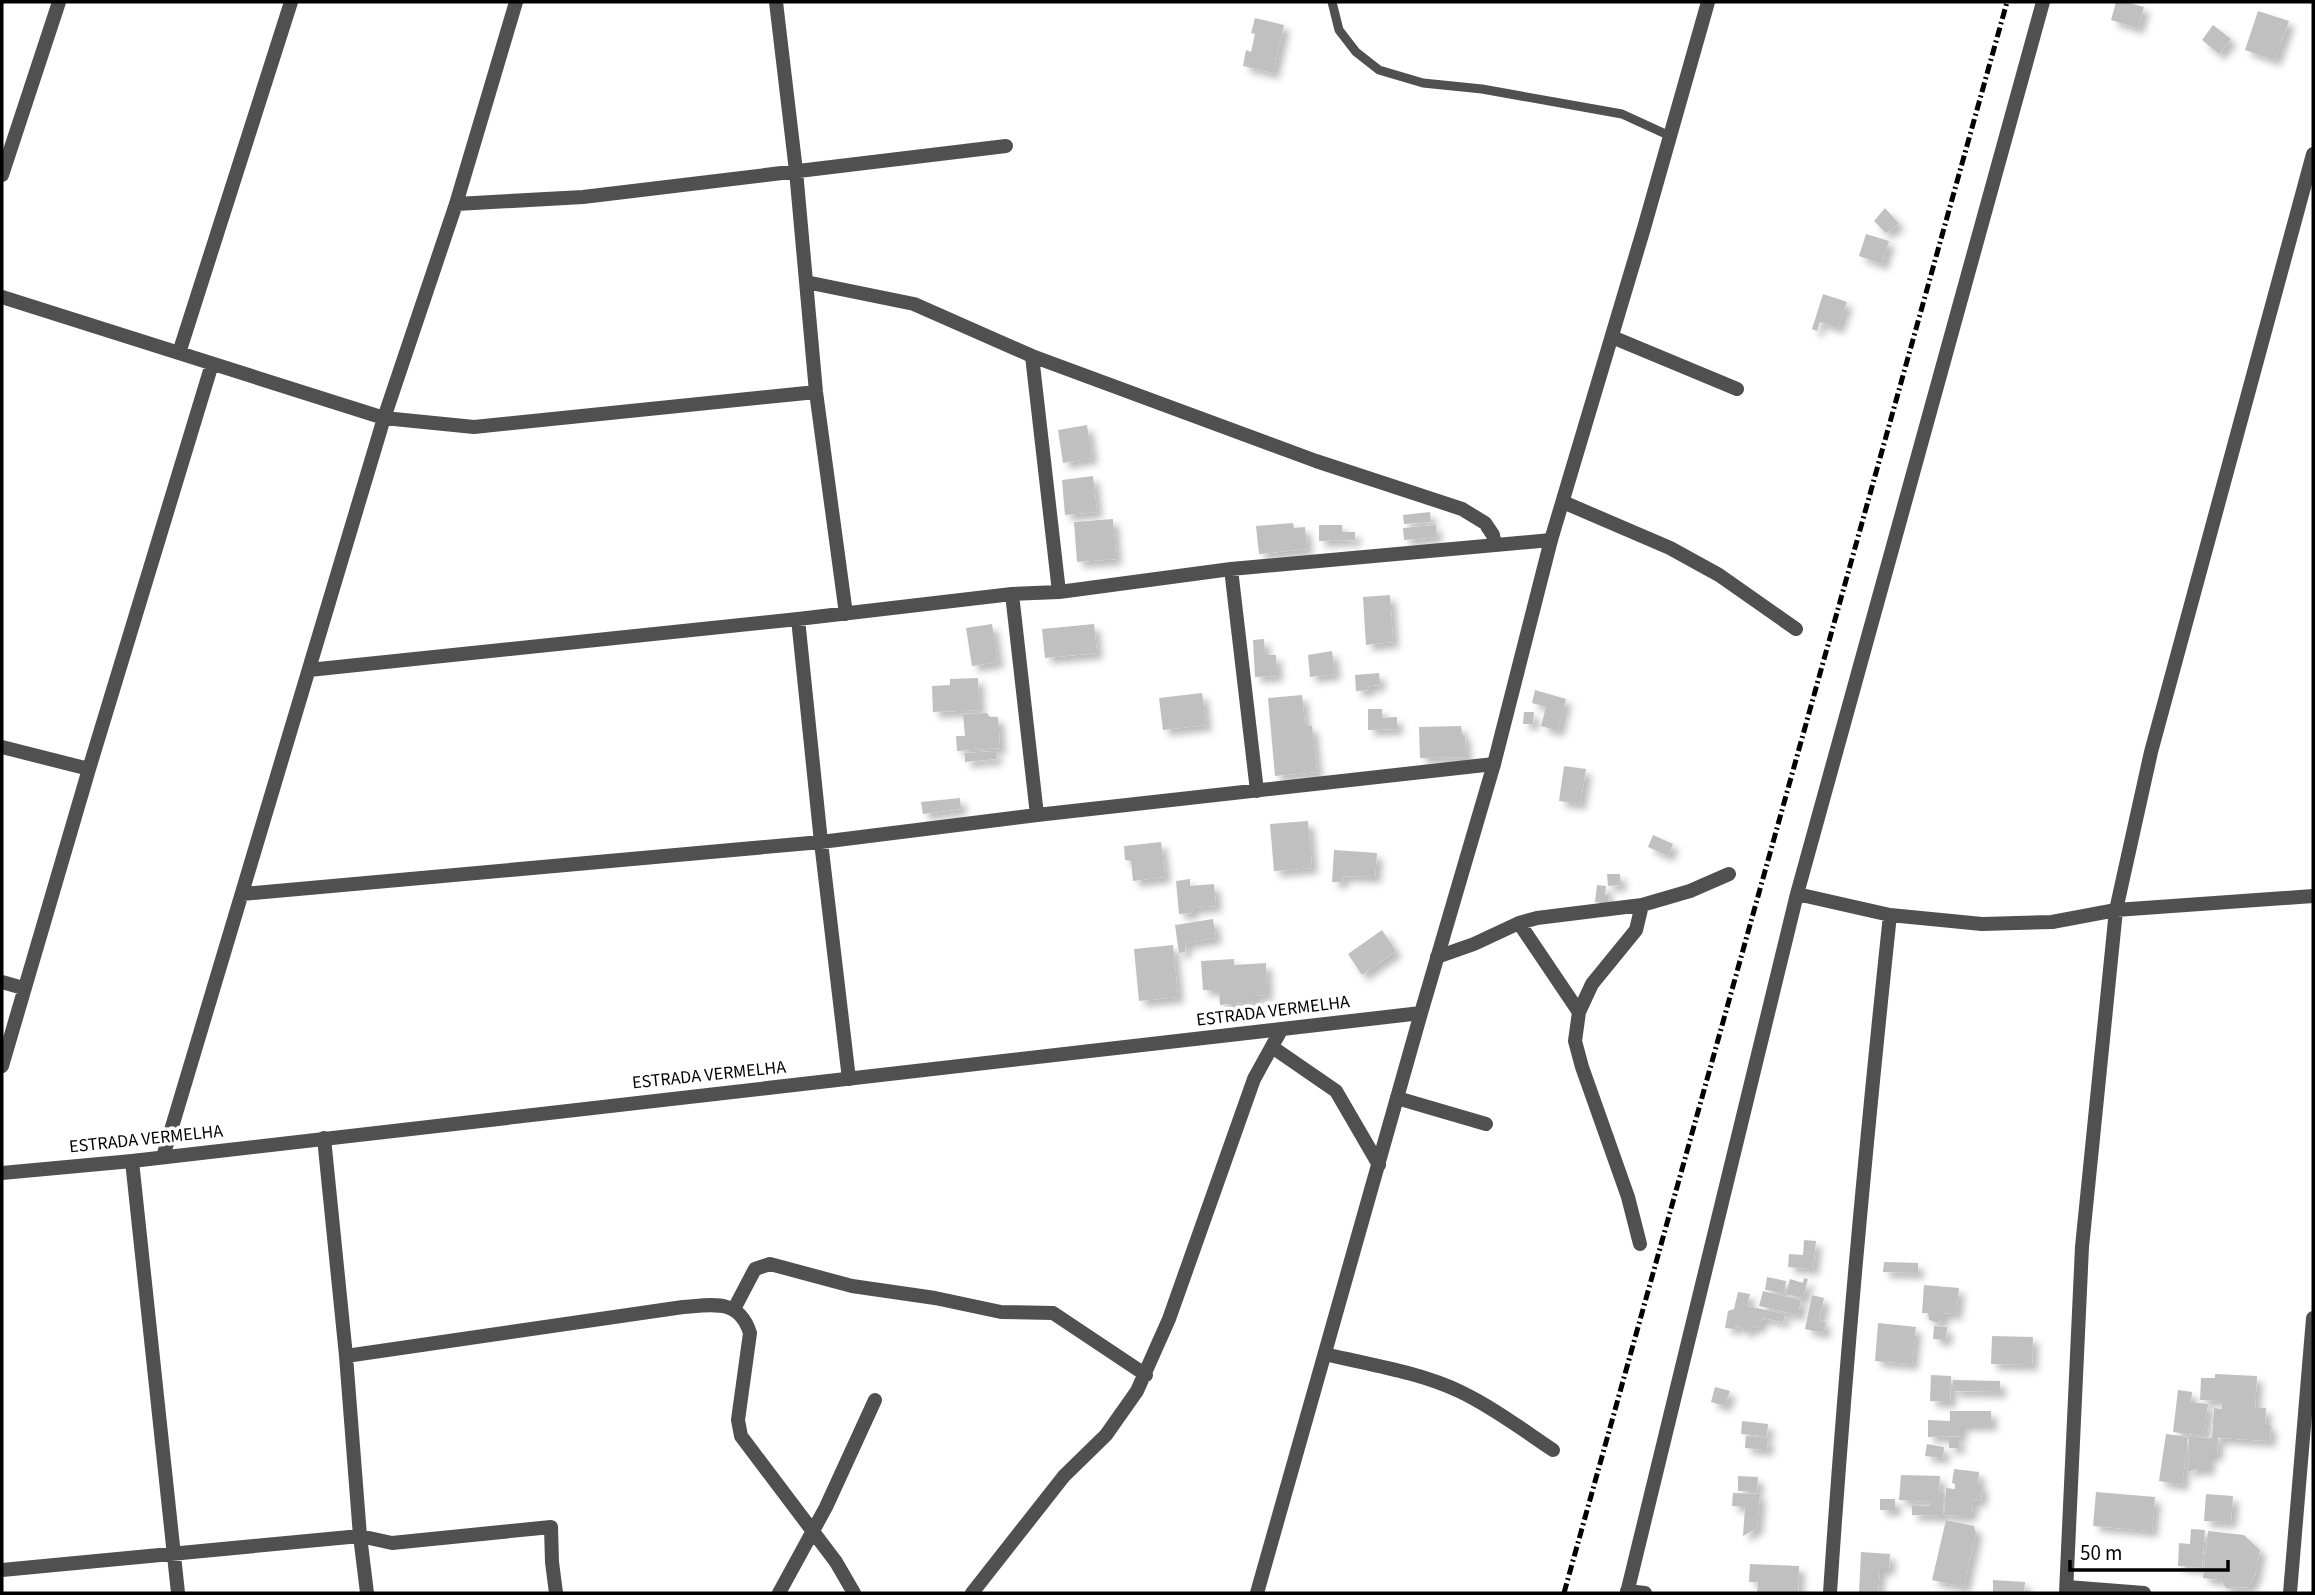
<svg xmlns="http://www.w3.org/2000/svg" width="2315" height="1595" font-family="'Source Sans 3',sans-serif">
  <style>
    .building { fill: #c0c0c0; filter: url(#shadow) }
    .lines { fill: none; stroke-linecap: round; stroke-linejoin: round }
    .service { stroke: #505050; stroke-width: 9 }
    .minor { stroke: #505050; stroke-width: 14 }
    .tertiary { stroke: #505050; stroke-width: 14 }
    .rail { stroke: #000; stroke-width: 5; stroke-dasharray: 10 3.5 2 3.5; stroke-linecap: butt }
    .labels { text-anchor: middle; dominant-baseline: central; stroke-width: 7; stroke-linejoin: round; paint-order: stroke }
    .street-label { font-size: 18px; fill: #000; stroke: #fff }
  </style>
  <defs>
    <filter id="shadow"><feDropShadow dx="6" dy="6" stdDeviation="3.5" flood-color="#0004"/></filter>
  </defs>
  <rect width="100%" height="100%" fill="#fff"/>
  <path class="building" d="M2116,2H2126L2144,7L2138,28L2111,20Z
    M2258,11L2289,21L2275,60L2245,50Z
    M1255,18L1284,25L1273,73L1243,66L1246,50L1251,52L1255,34L1251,33Z
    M2213,25L2231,39L2219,54L2202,40Z
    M1885,208L1899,224L1886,233L1874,221Z
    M1866,234L1889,241L1882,264L1859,256Z
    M1823,294L1847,302L1838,328L1820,322L1817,331L1812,329Z
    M1087,425L1092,458L1063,463L1058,430Z
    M1093,476L1097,512L1065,515L1062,480Z
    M1430,512L1431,522L1404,524L1403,515Z
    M1113,519L1116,559L1077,562L1074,522Z
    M1293,523L1294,528L1305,527L1307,549L1259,554L1256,526Z
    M1319,525H1342V532H1355V540L1319,541Z
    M1436,525V537L1404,540L1403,528Z
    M1390,595L1393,642L1366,645L1363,597Z
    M992,624L998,662L972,666L966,628Z
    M1094,624L1097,653L1045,658L1042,629Z
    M1264,639L1265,655H1276L1277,676L1255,677L1253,640Z
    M1332,651L1335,674L1310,677L1308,655Z
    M1379,673L1380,685L1368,686L1369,690L1356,691L1355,675Z
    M978,678L979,710L933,712L932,686L950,685V679Z
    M1535,690L1566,699L1558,731L1541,726L1546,707L1532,703Z
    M1202,693L1206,725L1163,730L1159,698Z
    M1302,695L1305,726H1312L1317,772L1275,776L1268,698Z
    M1368,709H1382V718L1397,717V729L1368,730Z
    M1524,712H1534L1533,724H1523Z
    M987,713L990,717H998L1000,748L957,751L956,736H965L963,714Z
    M1461,726L1462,734L1465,736L1466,757L1420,758L1419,727Z
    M996,751V759L965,762V753Z
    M1564,766L1586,769L1580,804L1559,801Z
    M960,798L961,809L923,814L921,802Z
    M1308,821L1312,868L1274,871L1270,824Z
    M1653,835L1673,844L1668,856L1648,847Z
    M1161,842L1165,877L1133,881L1131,861L1125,860L1124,846Z
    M1334,850L1377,853L1375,877L1343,876L1342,882H1332Z
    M1607,874H1620L1621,885L1608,886Z
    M1190,879V886L1214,884L1216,906L1193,908L1191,913L1179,914L1176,881Z
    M1597,885L1606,886L1605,895L1609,894L1608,904L1595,902Z
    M1213,919L1216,938L1186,943L1185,952L1179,953L1175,925Z
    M1382,930L1396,951L1362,975L1348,954Z
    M1173,945L1178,997L1139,1001L1134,949Z
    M1234,959V965L1266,963L1267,995L1254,996V1002L1220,1005L1219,990H1203L1201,961Z
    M1804,1240L1816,1241L1813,1269L1788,1267L1789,1254L1803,1255Z
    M1884,1262L1918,1263V1273L1883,1272Z
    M1767,1277L1786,1281L1784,1293L1765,1290Z
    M1804,1278L1808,1279L1803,1298L1786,1294L1790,1279L1803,1283Z
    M1924,1285L1959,1288L1956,1314L1943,1313V1319L1938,1323L1929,1320L1928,1313H1922Z
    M1763,1291L1801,1300L1798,1315L1759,1306Z
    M1738,1292L1750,1294L1747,1306L1785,1314L1783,1322L1763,1318L1758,1328L1753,1326L1747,1332L1742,1331L1743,1327L1735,1326V1329L1725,1328L1728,1311L1734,1309Z
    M1812,1295L1824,1298L1819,1321L1826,1322L1823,1333L1805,1329Z
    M1878,1323L1916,1327L1912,1364L1875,1361Z
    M1934,1326L1947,1327L1946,1340L1933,1339Z
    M1992,1336L2033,1337L2032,1365L1991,1364Z
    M2215,1374L2257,1376L2255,1408H2266L2265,1423L2271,1426L2270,1441L2218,1438L2217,1455H2209V1469H2197L2188,1472L2189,1437L2212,1438L2214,1408L2222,1409V1401L2200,1400L2201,1378H2215Z
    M1931,1375L1951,1376L1950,1402L1930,1401Z
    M1953,1380L2000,1381V1392L1953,1391Z
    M1715,1387L1730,1391L1725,1406L1711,1402Z
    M2178,1390L2192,1392L2191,1402L2208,1404L2204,1436L2173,1432Z
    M1950,1411H1991V1425H1961V1436L1928,1437V1420L1950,1421Z
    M1742,1421L1768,1424L1767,1436L1741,1434Z
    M2166,1434L2188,1437L2182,1485L2159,1481Z
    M1746,1436L1768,1438L1767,1450L1745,1448Z
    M1949,1438H1959V1448H1949Z
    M1927,1444L1944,1447L1943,1458L1925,1456Z
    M1954,1469L1979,1472L1978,1484L1982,1485L1981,1501L1973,1500L1972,1512L1966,1516L1944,1515L1946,1488L1955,1489V1484L1952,1483Z
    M1901,1475L1940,1476L1939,1490L1941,1493H1944L1943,1516L1912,1515V1505L1930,1506L1931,1502L1899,1500Z
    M1738,1476L1758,1477L1757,1492L1738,1491Z
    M2096,1492L2155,1497L2152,1531L2093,1526Z
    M1733,1493L1760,1494L1757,1528L1743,1536L1745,1507L1732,1506Z
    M2206,1494L2233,1496L2231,1522L2204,1521Z
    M1880,1499H1895V1510H1880Z
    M1946,1520L1974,1526L1976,1533L1964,1587L1932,1580Z
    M2191,1529L2205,1530L2202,1568L2178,1566L2179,1543L2190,1544Z
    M2208,1531L2244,1535L2260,1550L2255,1576L2249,1587L2226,1588L2221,1580L2203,1578Z
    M1861,1552L1890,1554L1889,1569H1880L1878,1592L1859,1593Z
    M1750,1564L1799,1566L1798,1593H1757L1758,1582H1749Z
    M1993,1580L2025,1582L2024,1593H1993Z"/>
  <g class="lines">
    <path class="service" d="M1332,2L1339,30L1356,52L1379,70L1423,83L1482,89L1622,114L1670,136"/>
    <path class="minor" d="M776,2L796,171L816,392L846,614
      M2,175L59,2
      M456,204L583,197L1006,146
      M806,282L914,304L1032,356L1316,461L1462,509L1485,523L1493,535L1495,545
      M2,297L384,418L474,427L816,392
      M1612,337L1737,389
      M179,353L291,2
      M1032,356L1059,592
      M1563,502L1670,548L1719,575L1796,629
      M1231,569L1257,791
      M1012,594L1037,815
      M798,619L821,842L849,1079
      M309,670L798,619L1012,594L1059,592L1231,569L1551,540
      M2,747L89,769
      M242,894L821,842L1037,815L1494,764
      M1797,894L1890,915L1982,924L2052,922L2116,910L2313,896
      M1519,923L1579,1012
      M1437,957L1474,944L1519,923L1537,918L1642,905L1690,891L1729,874
      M2,982L23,988
      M1272,1047L1336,1091L1379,1165
      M2,1066L89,769L212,364
      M1397,1098L1486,1124
      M324,1138L346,1356L360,1536L367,1593
      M163,1157L384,418L456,204L516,2
      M132,1161L178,1593
      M1640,1244L1628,1197L1582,1067L1575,1041L1579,1012L1592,984L1636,930L1642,905
      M734,1309L755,1269L770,1264L852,1286L935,1298L1001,1312L1053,1313L1146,1375
      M1325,1354C1371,1365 1419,1372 1461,1392C1494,1408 1523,1430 1553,1450
      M346,1356L683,1307C712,1305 739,1298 750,1333L738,1420L741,1436L836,1562L854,1593
      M2,1570L360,1536L392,1543L551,1527L552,1562L556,1593
      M2067,1587L2144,1593
      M1627,1591L1645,1593
      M779,1593L826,1507L875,1400
      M972,1593L1064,1476L1106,1435L1137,1391L1169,1319L1254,1079L1281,1030
      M1627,1593L1797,894L2043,2
      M1830,1593C1845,1367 1866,1141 1890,915
      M2066,1593L2082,1247L2116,910L2151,752L2313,154
      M2290,1593L2313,1318"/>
    <path class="tertiary" d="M2,1173L132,1161L1421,1013
      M1257,1593L1421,1013L1494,764L1551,540L1644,228L1708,2"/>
    <path class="rail" d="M1564,1593L2007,2"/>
  </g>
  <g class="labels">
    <g class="street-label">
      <text transform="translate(1273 1011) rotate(-7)">ESTRADA VERMELHA</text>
      <text transform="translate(709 1075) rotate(-6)">ESTRADA VERMELHA</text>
      <text transform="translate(146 1139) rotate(-6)">ESTRADA VERMELHA</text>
    </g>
  </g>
  <rect width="2315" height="1595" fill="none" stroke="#000000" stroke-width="7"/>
  <path d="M2070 1560v10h158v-10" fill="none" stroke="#000000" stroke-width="3.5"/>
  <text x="2080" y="1560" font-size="21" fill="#000000" stroke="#ffffff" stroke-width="5" paint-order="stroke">50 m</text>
</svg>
